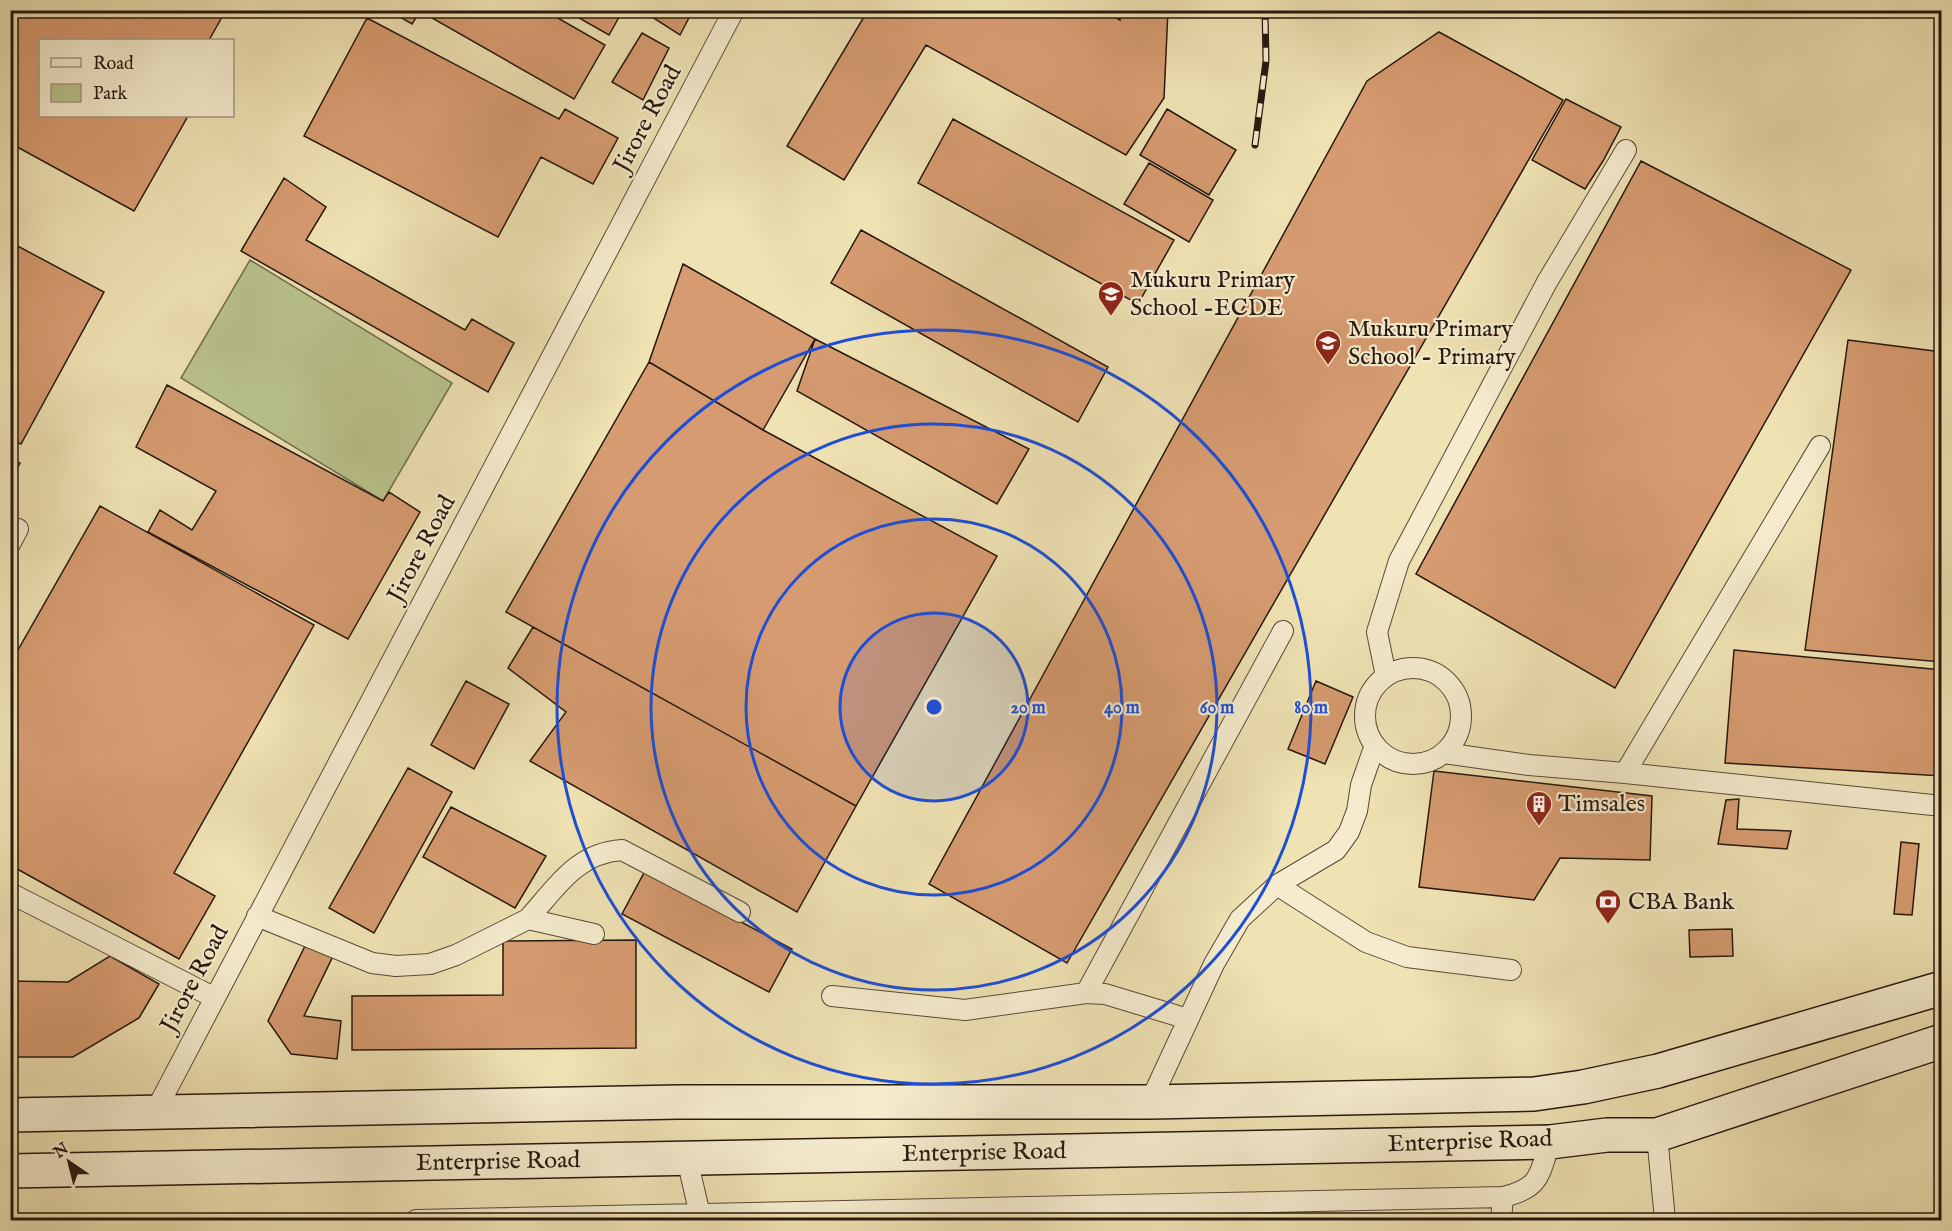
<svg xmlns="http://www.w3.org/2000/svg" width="1952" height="1231" font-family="'IM FELL English',serif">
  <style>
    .green { fill: #bac38c; stroke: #706e4e; stroke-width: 1.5 }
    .building { fill: #d69b70; stroke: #26180f; stroke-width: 1.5 }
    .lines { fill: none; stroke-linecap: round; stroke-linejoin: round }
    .service-casing { stroke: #584a38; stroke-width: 22 }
    .secondary-casing { stroke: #26180f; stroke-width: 36 }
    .service { stroke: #f5ecce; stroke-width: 20 }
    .secondary { stroke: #f5ecce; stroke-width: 33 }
    .rail-casing { stroke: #26180f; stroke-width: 7 }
    .rail { stroke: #f5ecce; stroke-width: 4.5; stroke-dasharray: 14; stroke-linecap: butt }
    .ring { fill: none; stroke: #1d4ed8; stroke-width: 3 }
    .labels { text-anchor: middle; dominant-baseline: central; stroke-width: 4.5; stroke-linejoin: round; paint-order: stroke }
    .street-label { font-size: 24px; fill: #26180f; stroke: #f5ecce }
    .poi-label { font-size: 24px; fill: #26180f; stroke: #f5ecce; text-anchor: start }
    .centre { fill: #1d4ed8; stroke: #f5ecce; stroke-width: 3 }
    .ring-label { font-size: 18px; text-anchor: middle; font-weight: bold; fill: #1d4ed8; stroke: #f5ecce; stroke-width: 4.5; stroke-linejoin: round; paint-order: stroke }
  </style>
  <rect width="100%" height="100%" fill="#efe2b3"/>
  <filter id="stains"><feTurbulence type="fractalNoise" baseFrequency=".00333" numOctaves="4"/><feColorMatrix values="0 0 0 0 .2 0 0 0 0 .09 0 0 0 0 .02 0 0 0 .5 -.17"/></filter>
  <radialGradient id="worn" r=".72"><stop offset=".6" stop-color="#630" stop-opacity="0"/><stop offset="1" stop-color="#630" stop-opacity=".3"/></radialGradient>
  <path class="green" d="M250,260L452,383L383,501L181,378Z"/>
  <path class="building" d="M10,10H226L209,40H40V116H188L134,211L10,143Z
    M388,10H544L605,45L574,99L420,11L412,24Z
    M565,10H623L609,35Z
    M656,10H693L680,35L652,17Z
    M868,10H1103L1120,20L1119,10H1168L1164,98L1126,155L926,45L844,180L787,146Z
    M367,18L559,119L565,109L618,138L593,184L541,157L498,237L304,136Z
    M1439,32L1563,100L1067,963L929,884L1367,81Z
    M642,33L669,48L643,100L612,82Z
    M1566,99L1621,127L1603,161L1585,189L1532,160Z
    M1167,109L1236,150L1209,195L1140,155Z
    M953,119L1174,240L1138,304L918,183Z
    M1641,161L1851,270L1615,688L1416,574Z
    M1149,163L1213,200L1189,242L1124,204Z
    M284,178L326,207L306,240L465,330L472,319L514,343L488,392L241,251Z
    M861,230L1108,367L1078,422L831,283Z
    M10,242L104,292L21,444L10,439Z
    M683,264L815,339L763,430L649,362Z
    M815,339L1029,449L997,504L797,391Z
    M1848,340L1942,352V662L1805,650Z
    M649,362L763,430L997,556L856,806L506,612Z
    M167,385L383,501L389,492L420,512L348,639L148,532L160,510L192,530L216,491L136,447Z
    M10,458L20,463L10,482Z
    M100,506L314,625L174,873L215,896L179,959L10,865V664Z
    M533,627L856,806L797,912L530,761L566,712L508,668Z
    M1734,650L1942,670V776L1725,763Z
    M466,681L509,704L474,769L431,745Z
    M1316,681L1353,697L1325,764L1288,749Z
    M408,768L452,792L374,933L329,908Z
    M1434,771L1652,796L1650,860L1560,858L1534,900L1419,887Z
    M1739,799L1737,829L1791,831L1787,849L1718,844L1726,800Z
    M451,807L546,856L515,908L423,857Z
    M1901,842L1919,844L1912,915L1894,914Z
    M1942,859V915H1936Z
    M645,871L792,949L769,992L622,914Z
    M1732,929L1733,956L1690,957L1689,930Z
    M636,940V1048L352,1050V996L503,995V941Z
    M307,942L334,954L304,1016L341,1021L337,1059L291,1054L268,1021Z
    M110,956L159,984L139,1018L73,1057H10V981L68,982Z"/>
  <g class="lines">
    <g class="service-casing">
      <path id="service" d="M10,544L18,529
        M1365 716a48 48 0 1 1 96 0a48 48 0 1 1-96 0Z
        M1386,676L1377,632L1399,561L1547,282L1626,150
        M1444,753L1529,765L1625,773L1942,806
        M1625,773L1820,446
        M1277,885L1366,942L1407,957L1511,970
        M10,893L215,998
        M257,916L372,963L396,966L430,964L456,955L528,919L594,934
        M528,919C556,888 576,853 622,850L740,912
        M1086,993L1283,631
        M832,996L965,1010L1086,993L1105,994L1188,1019
        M1150,1102L1214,964L1240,919L1277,885L1336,850L1349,832L1357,811L1361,785L1375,745
        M155,1112L734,10
        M1657,1135L1665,1220
        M687,1159L700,1215
        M416,1220L1503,1197C1541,1188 1539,1175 1550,1142
        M1501,1220L1503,1197"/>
    </g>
    <g class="secondary-casing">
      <path id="secondary" d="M10,1115L679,1102H1150L1534,1094L1583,1087L1658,1071L1942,988
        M10,1171L1550,1142L1607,1135H1657L1942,1041"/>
    </g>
    <use href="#service" class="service"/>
    <use href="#secondary" class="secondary"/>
    <g class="rail-casing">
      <path id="rail" d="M1255,145L1266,61L1265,10"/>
    </g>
    <use href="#rail" class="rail"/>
  </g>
  <circle cx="934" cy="707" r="94" fill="#1d4ed8" fill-opacity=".12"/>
  <g class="ring">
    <circle cx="934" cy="707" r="94"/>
    <circle cx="934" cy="707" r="188"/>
    <circle cx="934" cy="707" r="283"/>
    <circle cx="934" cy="707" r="377"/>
  </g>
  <defs>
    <g id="school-pin" transform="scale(1.35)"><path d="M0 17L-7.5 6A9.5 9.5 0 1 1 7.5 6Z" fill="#8f2418" stroke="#f5ecce"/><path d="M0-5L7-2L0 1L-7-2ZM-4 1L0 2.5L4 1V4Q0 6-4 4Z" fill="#fff"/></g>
    <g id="building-pin" transform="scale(1.35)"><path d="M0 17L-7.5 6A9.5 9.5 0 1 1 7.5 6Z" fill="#8f2418" stroke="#f5ecce"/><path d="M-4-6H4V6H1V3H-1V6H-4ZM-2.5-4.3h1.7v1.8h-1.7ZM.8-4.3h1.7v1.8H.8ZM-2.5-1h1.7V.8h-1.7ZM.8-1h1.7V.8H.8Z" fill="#fff"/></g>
    <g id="bank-pin" transform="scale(1.35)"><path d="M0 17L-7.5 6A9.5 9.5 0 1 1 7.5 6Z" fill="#8f2418" stroke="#f5ecce"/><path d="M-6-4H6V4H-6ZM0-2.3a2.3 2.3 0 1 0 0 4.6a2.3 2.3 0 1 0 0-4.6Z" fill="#fff"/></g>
  </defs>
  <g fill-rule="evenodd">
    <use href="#school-pin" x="1111" y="294"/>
    <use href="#school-pin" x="1328" y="343"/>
    <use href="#building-pin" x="1539" y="804"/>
    <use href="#bank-pin" x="1608" y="902"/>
  </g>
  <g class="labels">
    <g class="street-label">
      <text transform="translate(648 119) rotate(-62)">Jirore Road</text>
      <text transform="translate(422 549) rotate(-62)">Jirore Road</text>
      <text transform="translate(195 979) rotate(-62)">Jirore Road</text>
      <text transform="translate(1470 1142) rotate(-2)">Enterprise Road</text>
      <text transform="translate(984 1153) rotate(-1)">Enterprise Road</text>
      <text transform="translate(498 1162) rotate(-1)">Enterprise Road</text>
    </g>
    <g class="poi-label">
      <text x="1130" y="280">Mukuru Primary<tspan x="1130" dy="28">School -ECDE</tspan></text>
      <text x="1348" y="329">Mukuru Primary<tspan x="1348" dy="28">School - Primary</tspan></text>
      <text x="1558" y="804">Timsales</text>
      <text x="1628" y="902">CBA Bank</text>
    </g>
  </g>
  <circle cx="934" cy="707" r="9" class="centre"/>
  <g class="ring-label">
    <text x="1028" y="713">20 m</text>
    <text x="1122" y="713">40 m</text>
    <text x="1217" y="713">60 m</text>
    <text x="1311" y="713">80 m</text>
  </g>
  <rect width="1952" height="1231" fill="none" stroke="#efe2b3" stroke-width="36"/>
  <rect x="12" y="12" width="1928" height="1207" fill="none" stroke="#26180f" stroke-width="3"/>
  <rect x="18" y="18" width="1916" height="1195" fill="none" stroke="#26180f" stroke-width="1.5"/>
  <rect x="39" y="39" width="195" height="78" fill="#f5ecce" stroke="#a29782" stroke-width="1.5"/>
  <rect x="51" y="58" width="30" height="9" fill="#f5ecce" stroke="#a29782" stroke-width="1.5"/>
  <text x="93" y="69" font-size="18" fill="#26180f">Road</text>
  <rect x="51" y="84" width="30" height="18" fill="#bac38c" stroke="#a29782" stroke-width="1.5"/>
  <text x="93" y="99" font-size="18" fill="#26180f">Park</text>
  <g transform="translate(69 1162) rotate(325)" stroke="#f5ecce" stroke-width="4.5" paint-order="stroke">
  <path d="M0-4.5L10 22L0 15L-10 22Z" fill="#26180f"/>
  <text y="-9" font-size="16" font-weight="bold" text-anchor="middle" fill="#26180f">N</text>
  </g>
  <rect width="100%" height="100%" filter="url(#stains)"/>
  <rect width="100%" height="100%" fill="url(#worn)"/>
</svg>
